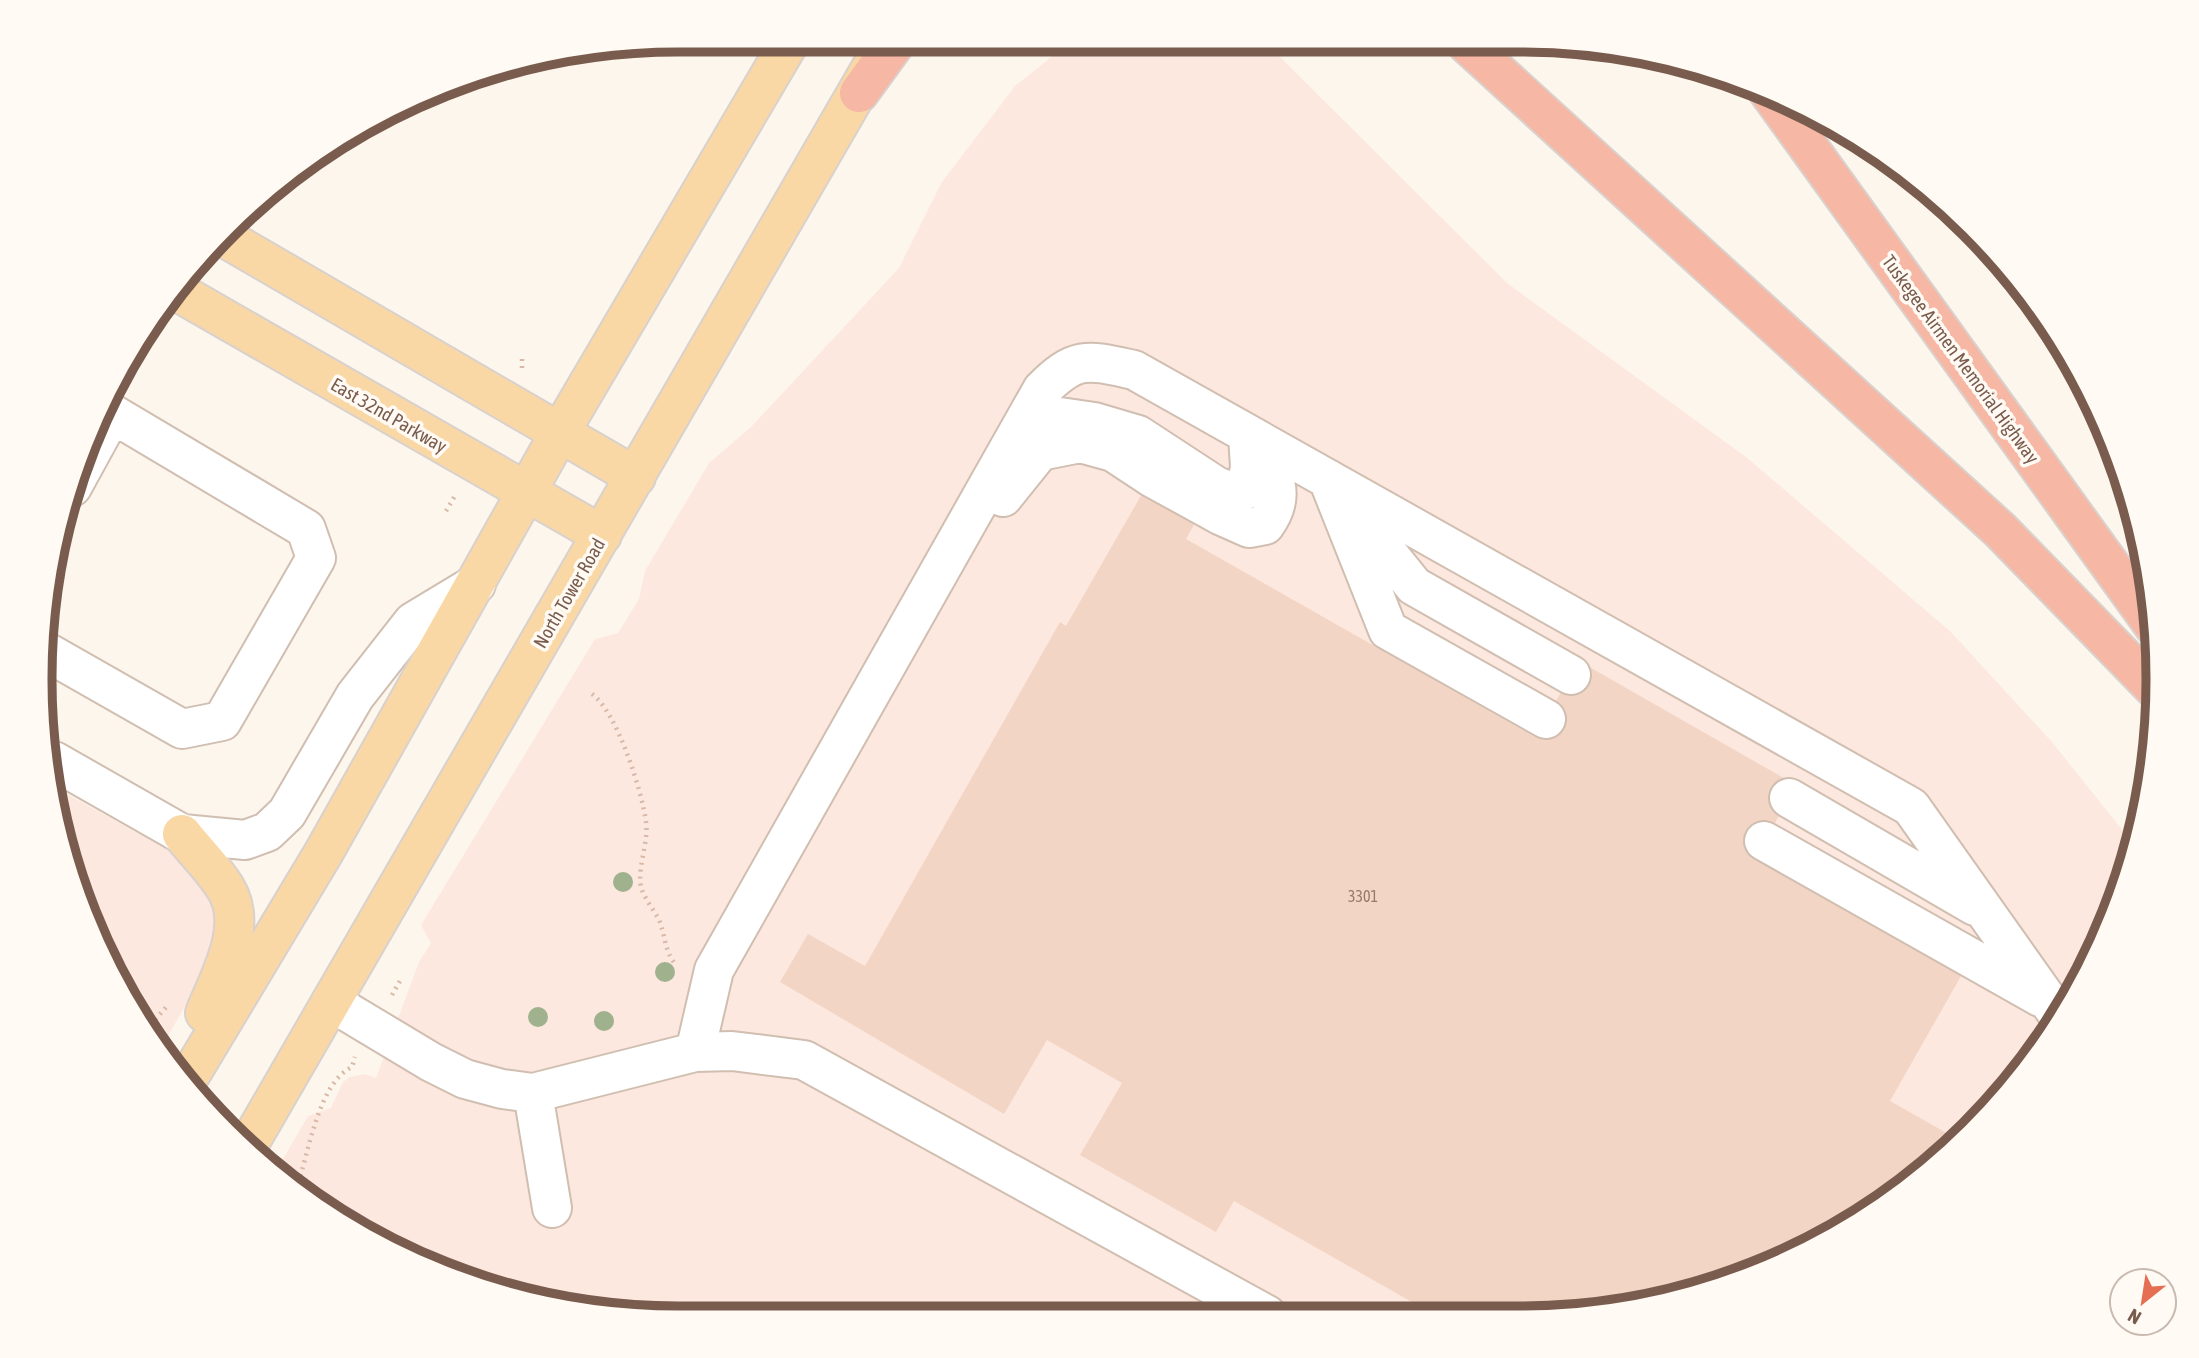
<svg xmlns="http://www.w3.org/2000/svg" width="2199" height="1358" font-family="'Asap Condensed',sans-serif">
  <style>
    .commercial { fill: #fde8e0 }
    .building { fill: #f2d5c4 }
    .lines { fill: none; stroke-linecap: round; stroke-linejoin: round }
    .minor-casing { stroke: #d0beb0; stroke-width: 42 }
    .major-casing { stroke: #d9d1cd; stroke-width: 42 }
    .highway-casing { stroke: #d9d1cd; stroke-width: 42 }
    .path { stroke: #d8b8a6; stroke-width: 4.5; stroke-dasharray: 2 5; stroke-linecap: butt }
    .minor { stroke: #fff; stroke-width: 38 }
    .major { stroke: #fad8a6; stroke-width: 38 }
    .highway { stroke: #f6b7a4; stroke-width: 38 }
    .tree { fill: #a0b18e }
    .labels { text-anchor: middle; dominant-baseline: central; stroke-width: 7; stroke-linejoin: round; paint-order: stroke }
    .number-label { font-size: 16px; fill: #977a6c }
    .street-label { font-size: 19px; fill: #795c4e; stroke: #fffaf3 }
    .rim { fill: none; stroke: #795c4e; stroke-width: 9 }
  </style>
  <rect width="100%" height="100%" fill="#fdf6ec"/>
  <path class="commercial" d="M1069,43L1267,44L1507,283L1746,457L1950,631L2052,742L2136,847L2093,961L2027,1068L1941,1159L1839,1232L1686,1296L1562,1316L596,1312L435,1269L290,1186L276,1171L308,1116L331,1108L343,1082L350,1077L365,1074L376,1078L419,962L431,943L421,925L595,639L618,633L639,599L645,571L709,463L751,427L899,268L942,182L1015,86Z
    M58,789L166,849L205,879L220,903L214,956L161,1048L148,1034L74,884Z"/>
  <path class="building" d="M1173,440L1226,468L1186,539L1535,737L1579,661L1796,785L1755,859L1961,976L1890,1101L1959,1140L1941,1159L1839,1232L1686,1296L1562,1316H1423L1426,1310L1234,1201L1216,1232L1080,1155L1122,1083L1047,1040L1004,1114L780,982L808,934L865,966L1060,622L1066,626Z"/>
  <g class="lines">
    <g class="minor-casing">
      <path id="minor" d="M1012,443L1034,426L1060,417L1094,422L1138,435L1216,486L1231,492L1245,490L1250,468L1248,434
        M1328,479L1388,630L1546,719
        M72,487L112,414
        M1003,497L1040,451L1080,443L1113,452L1151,477L1222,516L1249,528L1265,525C1290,491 1270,468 1250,438
        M1353,510L1414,586L1571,675
        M45,651L182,729L222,721L316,558L306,529L106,410
        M54,761L182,834L245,840L267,832L287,813L355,696L413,622L476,584
        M1789,798L1975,906
        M1764,841L2040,997
        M331,1002L431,1062L465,1079L502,1089L533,1093L695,1052L732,1051L804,1060L1267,1315
        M695,1052L714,970L1042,390C1076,355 1089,360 1134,370L1911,807L2059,1016
        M533,1093L552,1208"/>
    </g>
    <g class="major-casing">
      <path id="major" d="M227,239L636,477
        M178,292L602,535
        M182,834C196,852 214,869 226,889C249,927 219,978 205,1013
        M189,1077L324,852L559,434L790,41
        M250,1142L874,63"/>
    </g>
    <g class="highway-casing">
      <path id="highway" d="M1468,45L2000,530L2156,690
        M1768,91L2154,626
        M859,93L896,42"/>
    </g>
    <path class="path" d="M522,359V368
      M446,511L456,494
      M592,694C617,712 642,791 646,822C649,842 637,867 641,887C644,898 654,910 659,920C666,937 664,951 676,965
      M392,995L401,979
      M146,1030L169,1004
      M296,1189C309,1155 317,1084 352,1067L355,1057"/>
    <use href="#minor" class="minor"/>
    <use href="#major" class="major"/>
    <use href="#highway" class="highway"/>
  </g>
  <g class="tree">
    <circle cx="623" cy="882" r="10"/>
    <circle cx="665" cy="972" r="10"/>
    <circle cx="538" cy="1017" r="10"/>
    <circle cx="604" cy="1021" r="10"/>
  </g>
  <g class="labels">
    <g class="number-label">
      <text x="1363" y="896">3301</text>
    </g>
    <g class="street-label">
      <text transform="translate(1961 359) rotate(54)">Tuskegee Airmen Memorial Highway</text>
      <text transform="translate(389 415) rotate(30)">East 32nd Parkway</text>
      <text transform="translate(569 593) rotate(-60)">North Tower Road</text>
    </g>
  </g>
  <path d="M0 0H2199V1358H0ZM678 52H1520A626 626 0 0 1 2146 678V680A626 626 0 0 1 1520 1306H678A626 626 0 0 1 52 680V678A626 626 0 0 1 678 52Z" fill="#fffaf3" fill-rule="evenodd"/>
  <path class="rim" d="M678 52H1520A626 626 0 0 1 2146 678V680A626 626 0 0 1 1520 1306H678A626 626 0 0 1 52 680V678A626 626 0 0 1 678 52Z"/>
  <g transform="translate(2143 1302) rotate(210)"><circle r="33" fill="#fffaf3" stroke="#c9bbb1" stroke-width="2"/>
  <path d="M0-5L12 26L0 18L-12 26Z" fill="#e56f53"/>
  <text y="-10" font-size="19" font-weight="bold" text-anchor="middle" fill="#795c4e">N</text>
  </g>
</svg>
